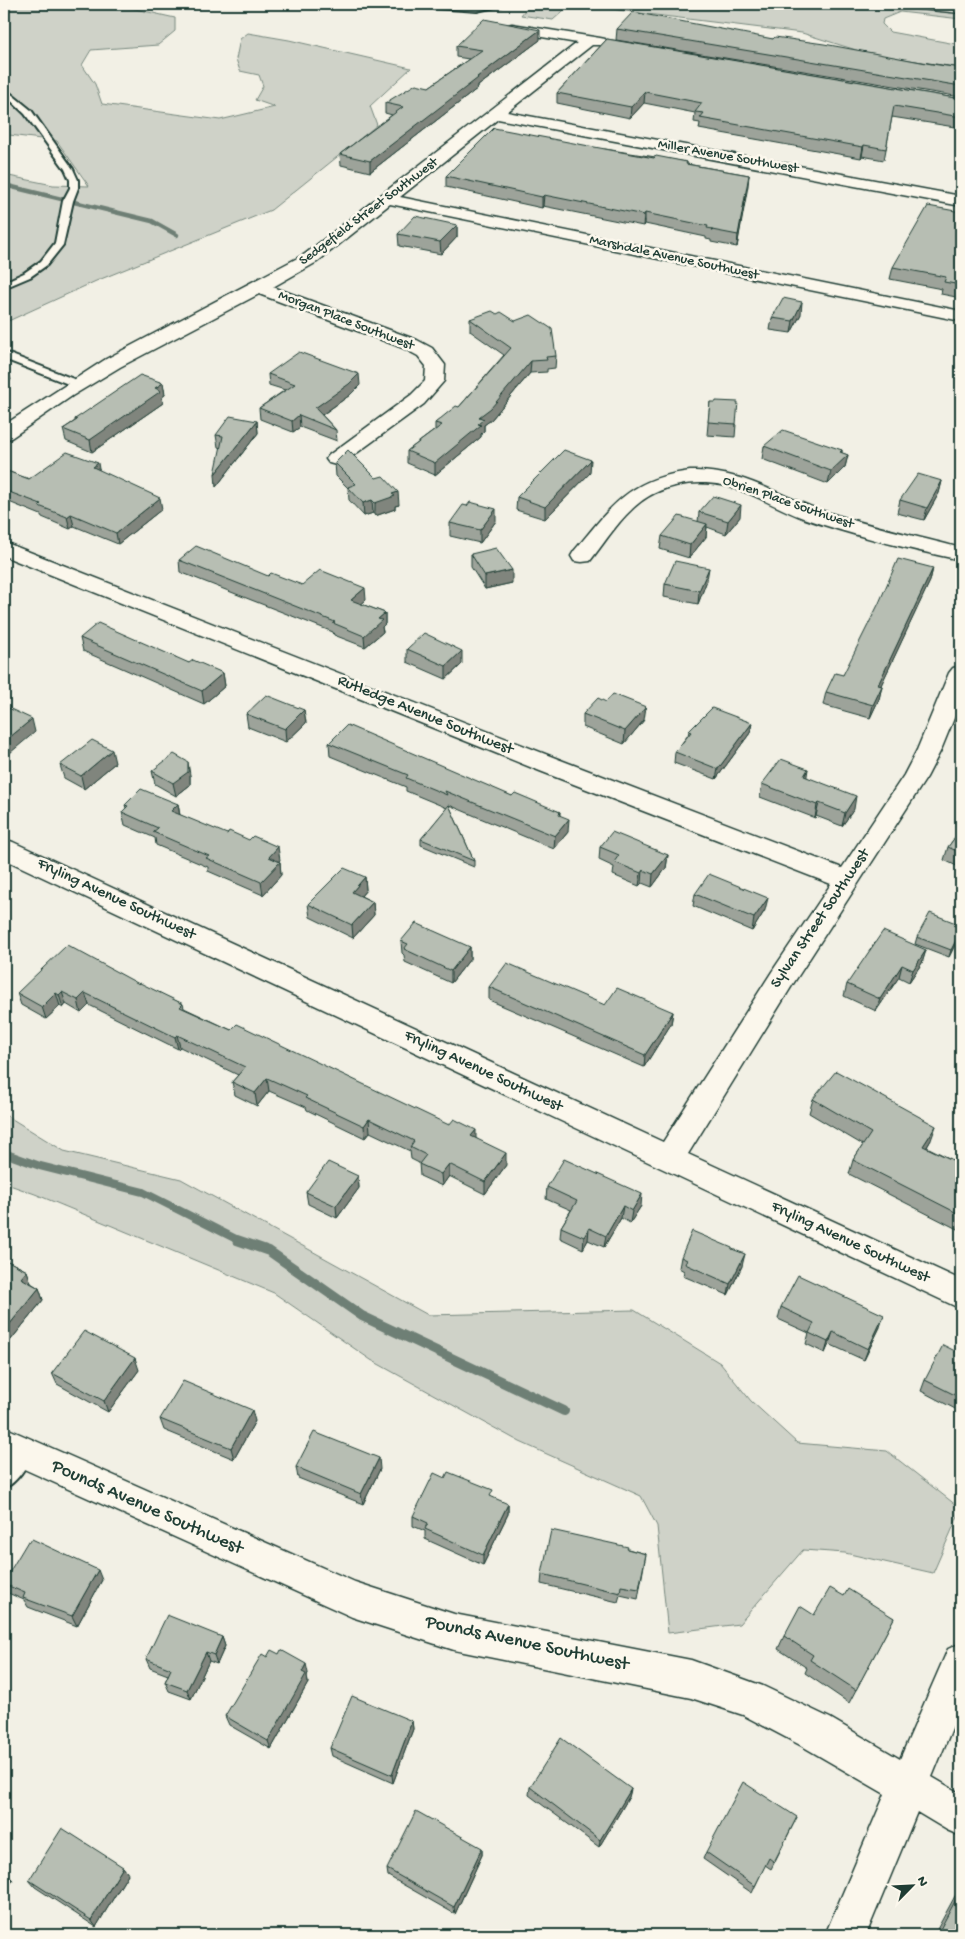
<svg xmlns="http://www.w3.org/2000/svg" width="965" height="1939" font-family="'Gochi Hand',sans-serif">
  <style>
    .green { fill: #cfd2c8; stroke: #77887e }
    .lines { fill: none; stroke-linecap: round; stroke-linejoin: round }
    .stream-far2 { stroke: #6e7f75; stroke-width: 4.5 }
    .stream-far1 { stroke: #6e7f75; stroke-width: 8 }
    .stream { stroke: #6e7f75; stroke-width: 10 }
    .service-casing { stroke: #1f3d34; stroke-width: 4 }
    .minor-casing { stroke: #1f3d34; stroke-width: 3 }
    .tertiary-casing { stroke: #1f3d34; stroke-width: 3 }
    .service { fill: #fbf7ec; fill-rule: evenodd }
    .minor { fill: #fbf7ec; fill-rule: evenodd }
    .tertiary { fill: #fbf7ec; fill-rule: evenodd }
    .wall { fill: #9da39a; stroke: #1f3d34 }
    .shaded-wall { fill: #80857d; stroke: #1f3d34 }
    .building { fill: #b7beb3; stroke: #1f3d34 }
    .labels { text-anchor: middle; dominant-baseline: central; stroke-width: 5; stroke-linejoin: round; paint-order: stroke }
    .far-street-label { font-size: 14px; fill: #1f3d34; stroke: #fbf7ec }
    .street-label { font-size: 16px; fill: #1f3d34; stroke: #fbf7ec }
    .near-street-label { font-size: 19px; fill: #1f3d34; stroke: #fbf7ec }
  </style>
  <rect width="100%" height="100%" fill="#f2f0e5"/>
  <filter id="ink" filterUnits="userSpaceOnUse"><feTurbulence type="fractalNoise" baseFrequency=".02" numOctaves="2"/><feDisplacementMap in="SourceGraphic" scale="10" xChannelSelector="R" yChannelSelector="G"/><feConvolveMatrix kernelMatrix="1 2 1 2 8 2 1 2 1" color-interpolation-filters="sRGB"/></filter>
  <g filter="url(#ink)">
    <path class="green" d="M4,4H113L175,18V31L158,45L91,50L82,65L95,84L102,104L220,120L275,107L255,100L263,86L259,75L240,71L236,59L240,39L248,33L289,40L411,68L370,106L377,125L271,210L96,281L4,323V175L53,185L89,186L57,141L9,135L4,124Z
      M530,4H571L553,20L521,15Z
      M578,4H872L961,13V19L900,12L883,19L882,24L890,32L961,45V70L888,60L802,33L639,13Z
      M4,1114L64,1151L181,1179L428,1315L634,1310L720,1363L751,1401L797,1443L887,1451L961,1509L933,1573L845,1553L803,1550L739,1624L668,1633L657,1526L641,1496L520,1442L371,1360L274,1293L35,1194L4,1183Z"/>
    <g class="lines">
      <path class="stream-far2" d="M4,185L152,221L177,235"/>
      <path class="stream-far1" d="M4,1153L40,1166L143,1192L240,1241"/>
      <path class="stream" d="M237,1240L269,1251L362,1316L564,1411"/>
      <g class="service-casing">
        <path id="service" d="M406,4L477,7L493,4H508L477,11L410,6Z
          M4,88L31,110L73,169L78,180V188L73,201L63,245L47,265L30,277L4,288V282L24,273L41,261L55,243L63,201L70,188V180L65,169L25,114L4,94Z
          M4,352L84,383L85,385L80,388L76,387L4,359Z
          M24,1444L31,1447L33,1453C28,1465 16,1484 4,1488C4,1469 3,1452 24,1444Z"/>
      </g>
      <g class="minor-casing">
        <path id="minor" d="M512,24L600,38L605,39L607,42L605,45H592L507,112L961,196V206L498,119L400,197L961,311V321L390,204L317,262L273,287L417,340L432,348L445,365L444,381L424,404L343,463L336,465L329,463L326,459L329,455L411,395L425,381L426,366L418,356L403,348L259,294L120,367L72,396L11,438L4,440V425L106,359L305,254L577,43L507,31L505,28L507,25Z
          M690,471C738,469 774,493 817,509C864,525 913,535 961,548V560C908,549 854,536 803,518C776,508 751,491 722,485C700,481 676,483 655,493C627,506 609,537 590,561L582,562L574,561L571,556L574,551C612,506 628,479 690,471Z
          M4,542L558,759L842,868L904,775L917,750L949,673L953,668L961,666V701L941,750L927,777L793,984L688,1154L961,1280V1309L4,859V839L13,842L663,1142L773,970L831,884L540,771L4,556Z
          M4,1427L355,1582L454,1614L691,1660L763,1686L830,1718L900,1759L948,1649L961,1643V1706L932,1777L961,1794V1836L947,1830L917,1812L866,1935H825L885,1794L802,1746L743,1715L691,1698L454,1650L352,1617L4,1460Z"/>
      </g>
      <g class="tertiary-casing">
        <path id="tertiary" d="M903,4L961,5V13L910,8Z"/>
      </g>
      <use href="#service" class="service"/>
      <use href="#minor" class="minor"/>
      <use href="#tertiary" class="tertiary"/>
    </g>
    <path class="wall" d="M457,4H488L477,5Z
      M617,29L773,39L961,68V97L616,40Z
      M607,39L961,99V128L892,117L884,160L862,156L861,158L699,129L700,123L694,122L695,113L644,103L630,118L557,103V93Z
      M540,40L478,86V88L370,172L341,165L340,154L392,115L385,113V103L429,87L469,59L456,57V46Z
      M605,149L687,162V164L749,175L737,247L711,242V240L706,239V237L645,224L643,226L543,206L542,208L446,187V176Z
      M961,212V298L941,294L942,289L890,279L893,267Z
      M457,225V237L441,254L399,246L398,234Z
      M801,314L791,333L770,330L772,318Z
      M470,319L556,356L555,368L547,369V372L530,373L491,420L484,425V431L481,434V437L435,475L407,463V451L435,430V423L459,407L504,355L470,331Z
      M268,374L360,385L350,395L322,415L336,430L337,441L300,427L293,432L260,419L259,408L285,390L269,385Z
      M163,383L165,395L162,397L163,403L92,452L66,441L63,429L75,421V419Z
      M710,402L736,424L735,437L707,435Z
      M257,421L258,433L216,487L221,448L218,447L216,435Z
      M764,446L842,450V453L848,455L845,467L828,484L762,459Z
      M335,463L399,505L395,506V509L375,516L373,513L364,516L349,500L348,488L336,476Z
      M4,470L29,479L99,470L162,509L118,544L74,526L70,529L42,517L41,515L4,500Z
      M590,473L545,519L516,510L517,497Z
      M942,481L939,493L924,520L897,513L900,500Z
      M467,506L496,521L480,543L450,536V523Z
      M699,512L740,517L726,534L707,527L706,537L689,558L660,549L662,536L698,522Z
      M471,554L512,583L485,589L471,567Z
      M179,560L268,576L302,585L366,600L361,604L385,613V624L382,627L383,632L365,647L334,635L333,632L180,572Z
      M933,568L930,581L881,685L882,686L879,699L870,718L823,705L826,692L843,675Z
      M707,580L698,604L664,597L665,584Z
      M80,638L189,663L223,673L225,686L204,704L83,651Z
      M407,649L462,664L446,679L407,662Z
      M304,710L306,723L286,742L248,727L246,714Z
      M583,714L644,720L624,744L583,727Z
      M752,723L750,733L716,779L674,763L675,752L688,735L689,731Z
      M329,743L512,796L560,812V815L568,832L554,849L449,805L474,861V867L421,845V839L447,808L406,791V787L330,756Z
      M115,763L84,789L64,778L60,765Z
      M152,771L190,775V785L176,796L155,784Z
      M807,777L854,809L842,826L816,816L815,818L760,797L762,784Z
      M178,804L180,815L280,860L278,861L280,862L281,875L263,895L208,871V867L156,845L155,838L125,825L122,812L126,808L125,805Z
      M961,829V868L944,860L948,847Z
      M600,847L668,855L666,868L652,887L642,883L639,886L613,875L614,867L599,860Z
      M365,877L366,890L361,896L373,902L374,915L353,938L310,917L308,904Z
      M695,894L765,910L752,931L693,906Z
      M961,925V933L949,957L915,944L917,937Z
      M401,941L470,947V959L451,983L405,962L404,955L402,953Z
      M926,950L922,963L909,982L899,977L876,1011L844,996L847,984Z
      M139,984L183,1004L184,1008L231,1030L476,1138L506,1165L485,1194L449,1176L442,1186L420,1176L419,1163L411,1159L410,1151L370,1132L365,1138L307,1110L306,1107L269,1091L257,1106L235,1095L232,1082L238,1075L180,1047L178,1049L89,1005L81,1013L66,1004L63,1008L60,1006L46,1019L21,1005L17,993Z
      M489,987L605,1005L673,1012L671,1024L644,1067L489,1000Z
      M813,1099L931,1140L927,1147L961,1164V1231L849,1174L853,1160L863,1145L809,1113Z
      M358,1176L359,1188L337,1218L308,1204L306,1192Z
      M547,1187L641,1206L630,1223L621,1218L604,1247L588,1240L583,1249L560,1238L561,1227L571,1210L546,1199Z
      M732,1249L742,1266L728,1295L683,1276L684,1271L679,1268L681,1257Z
      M4,1259L27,1271L31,1283L39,1288L43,1300L10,1341L4,1338Z
      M781,1307L880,1327L864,1360L829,1344L825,1353L806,1344L809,1333L778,1319Z
      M961,1354V1412L921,1391L925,1380Z
      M139,1370L108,1412L57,1384L52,1373Z
      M160,1419L255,1421L234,1459L164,1430Z
      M296,1467L380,1469L363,1504L298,1478Z
      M508,1504V1514L483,1565L425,1539V1531L413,1526V1516Z
      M628,1549L646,1554L638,1599L620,1595L618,1602L541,1584L542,1574Z
      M102,1580L77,1626L28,1607L24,1600L8,1593L4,1585V1581Z
      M844,1596L894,1618L849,1703L805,1673L807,1668L778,1649L784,1636Z
      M222,1637L225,1646L217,1664L209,1661L191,1699L169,1691L165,1682L168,1675L150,1668L146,1659Z
      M308,1673L307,1676L308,1683L271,1749L229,1725L225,1716Z
      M412,1721L413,1729L393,1783L332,1756L330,1748Z
      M530,1787L631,1789L629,1797L599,1847L529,1795Z
      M797,1817L771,1869L765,1865L752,1893L703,1859L706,1852Z
      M482,1848V1855L455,1914L388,1876L387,1869Z
      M123,1867L128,1874L96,1927L35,1887L29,1880Z
      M961,1888V1935H934L955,1896Z"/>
    <path class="shaded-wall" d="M540,30V40L478,86V88L370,172V161L477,77Z
      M645,92L644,103L630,118L631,107Z
      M864,145L862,156L861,158L863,147Z
      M749,175L748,186L737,247L738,235Z
      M544,195L543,206L542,208V197Z
      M645,213V224L643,226L644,215Z
      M457,225V237L441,254L440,242Z
      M802,302L801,314L791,333L793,321Z
      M531,361L530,373L491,420L484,425V431L481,434V437L435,475V463L479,417Z
      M8,368L11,380L4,385V370Z
      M359,374L360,385L350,395L316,419L315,408Z
      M163,383L165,395L162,397L163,403L92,452L90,440L155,388Z
      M299,415L300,427L293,432L292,421Z
      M257,421L258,433L216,487L215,474Z
      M842,450L840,462L848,455L845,467L828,484L831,471L840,452Z
      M591,460L590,473L545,519V507Z
      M98,463L100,475L93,467Z
      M942,481L939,493L924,520L927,508Z
      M398,492L399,505L395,506V509L375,516V503L392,494Z
      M160,498L162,509L118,544L116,533Z
      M372,500L373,513L364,516L363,503Z
      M741,505L740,517L726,534L728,521Z
      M496,509V521L480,543V530Z
      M71,514L74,526L70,529L67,517Z
      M707,524L706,537L689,558L690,545Z
      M709,568L707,580L698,604L699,591Z
      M933,568L930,581L875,698L878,685Z
      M512,570V583L485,589V576Z
      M365,588L366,600L352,612L351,600Z
      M385,613V624L382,627L383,632L365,647L364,636L378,619Z
      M462,651V664L446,679V666Z
      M223,673L225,686L204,704L202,691Z
      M882,686L879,699L870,718L873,705Z
      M646,707L644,720L624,744L625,731Z
      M304,710L306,723L286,742L285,729Z
      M32,719L35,732L4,758V742Z
      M752,723L750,733L716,779L718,769Z
      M112,750L115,763L84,789L81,776Z
      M188,762L190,775V785L176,796L173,783Z
      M808,769L806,782L804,776Z
      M856,796L854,809L842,826L845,813Z
      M819,803L816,816L815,818L817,805Z
      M178,804L180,817L171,811Z
      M569,819L568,832L554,849L555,836Z
      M278,847L280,860L271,870L269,857Z
      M668,855L666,868L652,887L653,874Z
      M280,862L281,875L263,895L261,882Z
      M643,870L642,883L639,886L641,873Z
      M365,877L366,890L353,905L352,892Z
      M768,898L765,910L752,931L754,918Z
      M373,902L374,915L353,938L352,925Z
      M4,915L7,924H6L7,928L4,931Z
      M961,930V933L949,957L951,950Z
      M470,947V959L451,983V971Z
      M926,950L922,963L909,982L913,970Z
      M902,965L899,977L876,1011L880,999Z
      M62,992L66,1004L63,1008L59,995Z
      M56,993L60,1006L46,1019L42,1007Z
      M85,993L89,1005L81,1013L78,1000Z
      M673,1012L671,1024L644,1067L645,1055Z
      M177,1035L180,1047L178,1049L175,1037Z
      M267,1078L269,1091L257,1106L255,1093Z
      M369,1119L370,1132L365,1138L364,1126Z
      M936,1126L931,1140L919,1160L923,1146Z
      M476,1130V1143L471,1136Z
      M506,1153V1165L485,1194V1182Z
      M449,1164V1176L442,1186L441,1174Z
      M358,1176L359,1188L337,1218L336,1206Z
      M642,1194L641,1206L630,1223L632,1211Z
      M623,1206L621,1218L604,1247L606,1236Z
      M589,1228L588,1240L583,1249L584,1237Z
      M745,1254L742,1266L728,1295L730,1284Z
      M27,1271L31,1283L26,1290L21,1278Z
      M39,1288L43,1300L10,1341L5,1330Z
      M884,1315L880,1327L864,1360L868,1349Z
      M833,1332L829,1344L825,1353L828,1342Z
      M135,1358L139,1370L108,1412L104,1401Z
      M252,1410L255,1421L234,1459L231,1448Z
      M379,1458L380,1469L363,1504L361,1494Z
      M508,1504V1514L483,1565V1555Z
      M98,1570L102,1580L77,1626L72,1616Z
      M222,1637L225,1646L217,1664L214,1655Z
      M206,1652L209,1661L191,1699L187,1690Z
      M306,1664L308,1673L307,1676L308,1683L271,1749L268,1741Z
      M412,1721L413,1729L393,1783L392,1775Z
      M631,1789L629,1797L599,1847L600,1840Z
      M482,1848V1855L455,1914L454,1907Z
      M123,1867L128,1874L96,1927L91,1920Z
      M10,1877L13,1880L4,1894V1886Z"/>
    <path class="building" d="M633,12L773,39L775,37L824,44L932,64L961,68V86L617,29Z
      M484,19L540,30L477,77L478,78L370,161L340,154L403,107L385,103L416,84L429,87L482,50L456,46Z
      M607,39L961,99V117L894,106L886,149L864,145L863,147L700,118L704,113L695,112L702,103L645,92L631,107L557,93Z
      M494,128L605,149L654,158L656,156L687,162L686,164L749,175L738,235L712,230L713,229L707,228L708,226L645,213L644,215L544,195L542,197L446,176Z
      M928,206L961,212V285L944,282L946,277L893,267Z
      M415,216L457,225L440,242L398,234Z
      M783,298L802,302L793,321L772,318Z
      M492,311L497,314L501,312L515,321L531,315L552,329L556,356L546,357L547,360L531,361L491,408L479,417L484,419L478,424L481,425L435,463L407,451L442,425L435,423L456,406L459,407L511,348L470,319Z
      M299,352L359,374L349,384L315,408L336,430L299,415L292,421L259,408L295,384L268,374Z
      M4,366L8,368L4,370Z
      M140,375L163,383L155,388L161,391L90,440L63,429L77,420L75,419Z
      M716,401L738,402L736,424L708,422L710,402H716Z
      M230,416L257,421L215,474L223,436L216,435Z
      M783,430L842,450L840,452L848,455L831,471L764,446Z
      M348,450L376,478L383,476L398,492L392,494L395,496L375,503L372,500L363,503L348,487L356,484L335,463Z
      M564,450L591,460L545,507L517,497Z
      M67,452L98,463L93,467L160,498L116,533L71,514L67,517L39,506L41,504L4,490V470L29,479Z
      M918,474L942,481L927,508L900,500Z
      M713,496L741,505L728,521L699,512Z
      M470,502L496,509L480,530L450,523L463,505L467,506Z
      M679,516L707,524L690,545L662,536Z
      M196,546L268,576L271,573L302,585L320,570L365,588L351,600L385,613L378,619L382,620L364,636L333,623L335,622L179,560Z
      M496,548L512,570L485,576L471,554Z
      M898,559L933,568L878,685L882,686L873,705L826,692L835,673L843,675L879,603Z
      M675,561L709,568L699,591L665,584Z
      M98,623L189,663L193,660L223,673L202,691L80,638Z
      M424,633L462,651L446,666L407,649Z
      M613,694L646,707L625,731L583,714L598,698L606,702Z
      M266,695L304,710L285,729L246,714Z
      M4,706L32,719L4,742Z
      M712,708L752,723L718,769L675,752L691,732L689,731Z
      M347,725L512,796L515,793L560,812L559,815L569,819L555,836L445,791L447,795L406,778L408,775L329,743Z
      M92,740L112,750L81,776L60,765Z
      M174,754L188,762V772L173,783L152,771Z
      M781,759L808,769L804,776L856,796L845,813L819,803L817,805L762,784Z
      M141,789L178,804L171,811L227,834L229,831L249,840L253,836L278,847L269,857L280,862L261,882L206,858L209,856L153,832L158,828L122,812L128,806L125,805Z
      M449,805L474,861L421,839Z
      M961,829V853L948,847Z
      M612,832L668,855L653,874L643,870L641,873L614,862L619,855L600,847Z
      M344,868L365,877L352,892L373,902L352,925L308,904Z
      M709,874L768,898L754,918L695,894Z
      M930,913L961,925V930L951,950L917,937Z
      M416,923L470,947L451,971L404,949L408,944L401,941Z
      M883,931L926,950L913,970L902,965L880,999L847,984Z
      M67,945L139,984L140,983L183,1004L180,1007L231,1030L237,1024L449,1125L454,1119L476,1130L471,1136L506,1153L485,1182L449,1164L441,1174L419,1164L426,1155L410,1147L414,1141L369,1119L364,1126L305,1098L307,1096L267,1078L255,1093L232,1082L245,1067L177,1035L175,1037L85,993L78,1000L62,992L59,995L56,993L42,1007L17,993Z
      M507,963L605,1005L617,988L673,1012L645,1055L489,987Z
      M836,1071L936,1126L923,1146L961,1164V1215L853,1160L871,1133L813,1099Z
      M564,1159L642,1194L632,1211L623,1206L606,1236L589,1228L584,1237L561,1227L577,1201L547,1187Z
      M328,1162L358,1176L336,1206L306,1192Z
      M692,1231L732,1248V1249L745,1254L730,1284L685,1264L687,1260L681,1257Z
      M4,1259L27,1271L21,1278L39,1288L5,1330L4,1329Z
      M798,1275L884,1315L868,1349L833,1332L828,1342L809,1333L814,1323L781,1307Z
      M84,1331L135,1358L104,1401L52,1373Z
      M943,1345L961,1354V1398L925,1380Z
      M183,1381L252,1410L231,1448L160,1419Z
      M314,1432L379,1458L361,1494L296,1467Z
      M448,1472L493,1490L490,1496L508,1504L483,1555L425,1529L428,1523L413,1516L434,1473L445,1478Z
      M551,1530L628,1547L627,1549L646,1554L639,1589L621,1586L620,1593L542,1574Z
      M32,1539L98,1570L72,1616L23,1598L25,1593L4,1584V1581L28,1541L30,1542Z
      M830,1588L844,1596L848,1589L894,1618L856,1690L810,1660L813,1655L784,1636L800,1606L814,1615Z
      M167,1615L222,1637L214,1655L206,1652L187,1690L165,1682L171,1669L146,1659Z
      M271,1650L279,1654L281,1650L306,1664L302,1672L306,1674L268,1741L225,1716L262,1654L267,1657Z
      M352,1696L412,1721L392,1775L330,1748Z
      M561,1738L631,1789L600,1840L530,1787Z
      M743,1782L797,1817L774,1862L769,1858L755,1886L706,1852Z
      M416,1811L482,1848L454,1907L387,1869Z
      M62,1828L123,1867L91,1920L29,1880Z
      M4,1872L10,1877L4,1886Z
      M961,1890V1935H937Z"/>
  </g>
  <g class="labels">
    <g class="far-street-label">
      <text transform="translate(728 157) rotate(10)">Miller Avenue Southwest</text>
      <text transform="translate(369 212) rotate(-37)">Sedgefield Street Southwest</text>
      <text transform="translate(674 258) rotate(12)">Marshdale Avenue Southwest</text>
      <text transform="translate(346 321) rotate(21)">Morgan Place Southwest</text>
      <text transform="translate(788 503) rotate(19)">Obrien Place Southwest</text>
    </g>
    <g class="street-label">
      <text transform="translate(425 716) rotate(22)">Rutledge Avenue Southwest</text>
      <text transform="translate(116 900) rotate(25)">Fryling Avenue Southwest</text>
      <text transform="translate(821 919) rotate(-56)">Sylvan Street Southwest</text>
      <text transform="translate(483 1072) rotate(25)">Fryling Avenue Southwest</text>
      <text transform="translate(850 1243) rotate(25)">Fryling Avenue Southwest</text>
    </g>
    <g class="near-street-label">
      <text transform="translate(147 1508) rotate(24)">Pounds Avenue Southwest</text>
      <text transform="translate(527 1644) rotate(12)">Pounds Avenue Southwest</text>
    </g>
  </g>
  <rect width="965" height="1939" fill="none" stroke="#fbf7ec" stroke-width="20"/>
  <rect x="10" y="10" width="945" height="1919" fill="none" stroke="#1f3d34" stroke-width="2" filter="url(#ink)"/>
  <g transform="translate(912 1886) rotate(66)" stroke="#fbf7ec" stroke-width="4" paint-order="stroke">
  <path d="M0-4L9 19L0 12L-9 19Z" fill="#1f3d34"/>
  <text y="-8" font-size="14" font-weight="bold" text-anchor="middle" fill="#1f3d34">N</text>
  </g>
</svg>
